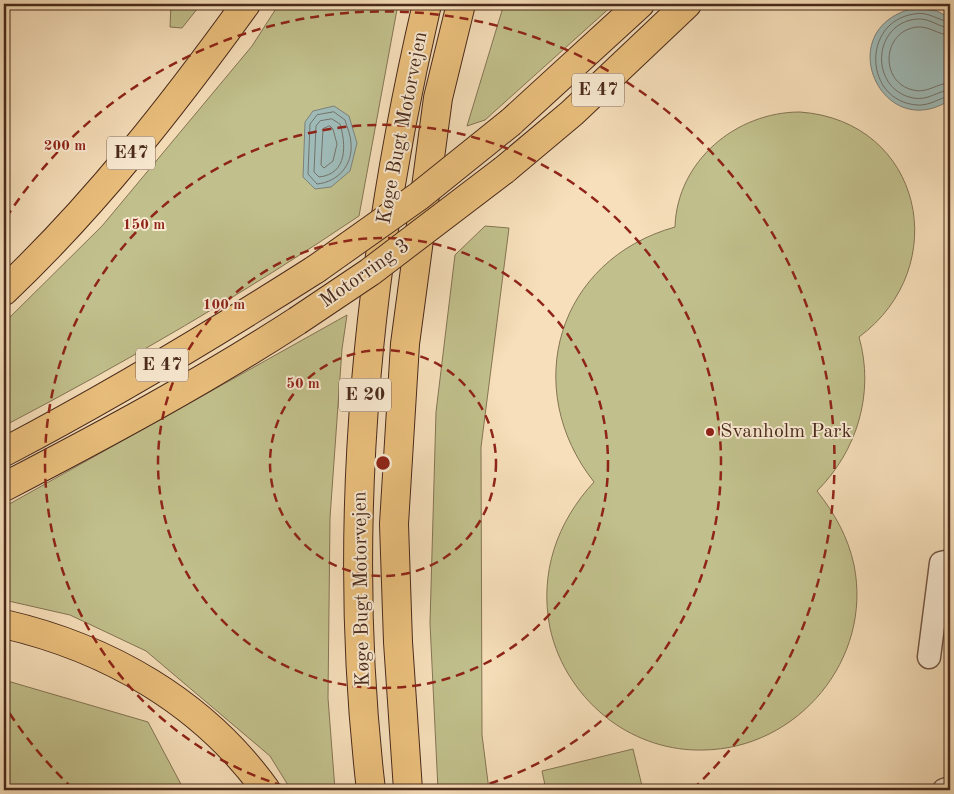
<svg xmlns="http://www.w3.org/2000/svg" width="954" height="794" font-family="'Old Standard TT',serif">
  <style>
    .green { fill: #c1c08c; stroke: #857454 }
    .water { fill: #9fbbb8; stroke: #7d8179 }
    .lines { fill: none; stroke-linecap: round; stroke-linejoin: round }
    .shore { stroke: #74726a; stroke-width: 1 }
    .minor-casing { stroke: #745643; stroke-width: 25 }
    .highway-casing { stroke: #49291b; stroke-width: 30 }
    .minor { stroke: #f9ead2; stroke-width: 22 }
    .highway { stroke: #ebc07d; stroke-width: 28 }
    .highway-bridge-casing { stroke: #49291b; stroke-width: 30; stroke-linecap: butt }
    .highway-bridge { stroke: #ebc07d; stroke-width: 28 }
    .ring { fill: none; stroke: #8f2418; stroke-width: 2.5; stroke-dasharray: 9 6 }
    .poi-dot { fill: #8f2418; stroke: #f9ead2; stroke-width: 2 }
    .labels { text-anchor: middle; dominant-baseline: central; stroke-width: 4; stroke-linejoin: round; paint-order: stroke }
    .shield { fill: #f9ead2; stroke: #7e6352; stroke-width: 1 }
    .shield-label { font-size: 19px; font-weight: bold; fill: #49291b }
    .street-label { font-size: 20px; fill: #49291b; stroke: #f9ead2 }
    .poi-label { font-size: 20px; fill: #49291b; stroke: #f9ead2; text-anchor: start }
    .centre { fill: #8f2418; stroke: #f9ead2; stroke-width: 2.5 }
    .ring-label { font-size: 15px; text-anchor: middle; font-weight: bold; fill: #8f2418; stroke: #f9ead2; stroke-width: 4; stroke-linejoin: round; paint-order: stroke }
  </style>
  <rect width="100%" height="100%" fill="#f6dfba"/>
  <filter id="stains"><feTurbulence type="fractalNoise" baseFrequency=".004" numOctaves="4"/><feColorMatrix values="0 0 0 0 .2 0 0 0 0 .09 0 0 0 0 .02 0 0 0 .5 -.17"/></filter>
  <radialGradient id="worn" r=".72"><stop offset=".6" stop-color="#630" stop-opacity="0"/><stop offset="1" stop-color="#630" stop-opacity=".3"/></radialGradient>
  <path class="green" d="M171,4H201L182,28L170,27Z
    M279,4H398L359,216C245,293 126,362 4,426V323L102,226L252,46Z
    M504,4H614L485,120L467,126Z
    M800,112C923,121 954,267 859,337C875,393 857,451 817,491C835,514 848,537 854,565C873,659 798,749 703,750C670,751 637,740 611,721C580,698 558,665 550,628C539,573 557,522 594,482C520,388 557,260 675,227C677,161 736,112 800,112Z
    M485,226L509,228L481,447L482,735L489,790H438L430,623L436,412L455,255Z
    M347,315L342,349L330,518L328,698L335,790H291L270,756L146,651L70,615L4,600V507Z
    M4,680L148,722L184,790H4Z
    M633,749L643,790H546L542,771Z"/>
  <path class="water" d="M915,8L937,11L950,18V100C881,145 829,27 915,8Z
    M334,106L349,116L357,143L350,171L331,187L315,189L303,177L305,122L313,111Z"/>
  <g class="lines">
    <path class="shore" d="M950,22C937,20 928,11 914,14C861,22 864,101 917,105C930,106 939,98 950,96
      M950,28C938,27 930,18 917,19C872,23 869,89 913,98C928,101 937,91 950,90
      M950,35C938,35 930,26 917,27C882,31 879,82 913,90C927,94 937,83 950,83
      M334,112L345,120C347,127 351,136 351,143C353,165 338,182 317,184L308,174L310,124L317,115Z
      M332,119L340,124C346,144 348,174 319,177L314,172L316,126L320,121Z
      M330,126L333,129L337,144L333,161L324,168L321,165L323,129Z"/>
    <g class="minor-casing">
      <path id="minor" d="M929,657L941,563L950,561
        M944,790L950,788"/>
    </g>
    <g class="highway-casing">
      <path id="highway" d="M511,122L640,4
        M504,170L572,113L687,4
        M4,291C95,205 173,105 246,4
        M4,452C111,396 214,334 316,269
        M4,487C104,435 203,382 297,321
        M4,624C108,648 203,702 266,790
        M371,790C340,527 367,261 427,4
        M408,790L398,642L394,524L405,344L438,98L461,4"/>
    </g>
    <use href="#minor" class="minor"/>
    <use href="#highway" class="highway"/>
    <g class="highway-bridge-casing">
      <path id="highway-bridge" d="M316,269L419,196L511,122
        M297,321L370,272L504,170"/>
    </g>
    <use href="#highway-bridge" class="highway-bridge"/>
  </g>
  <g class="ring">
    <circle cx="383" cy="463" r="113"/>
    <circle cx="383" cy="463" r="225"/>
    <path d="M298 790A338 338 0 1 1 468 790"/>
    <path d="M73 789A450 450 0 0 1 6 708M6 218A450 450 0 1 1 693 789"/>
  </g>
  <circle class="poi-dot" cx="710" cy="432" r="5"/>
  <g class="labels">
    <g class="shield">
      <rect x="572" y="73.5" width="52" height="33" rx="4"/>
      <rect x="107" y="136.5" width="48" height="33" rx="4"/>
      <rect x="136" y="348.5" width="52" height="33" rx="4"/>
      <rect x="339" y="378.5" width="52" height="33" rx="4"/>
    </g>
    <g class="shield-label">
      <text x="598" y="90">E 47</text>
      <text x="131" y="153">E47</text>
      <text x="162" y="365">E 47</text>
      <text x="365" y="395">E 20</text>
    </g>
    <g class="street-label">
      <text transform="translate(403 128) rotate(-79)">Køge Bugt Motorvejen</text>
      <text transform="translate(365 274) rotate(-35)">Motorring 3</text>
      <text transform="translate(362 589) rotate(-91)">Køge Bugt Motorvejen</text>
    </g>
    <g class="poi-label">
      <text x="720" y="432">Svanholm Park</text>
    </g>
  </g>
  <circle cx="383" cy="463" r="8" class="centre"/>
  <g class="ring-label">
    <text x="65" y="150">200 m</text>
    <text x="144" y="229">150 m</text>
    <text x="224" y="309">100 m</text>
    <text x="303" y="388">50 m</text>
  </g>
  <rect width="954" height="794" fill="none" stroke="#f6dfba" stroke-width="20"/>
  <rect x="5" y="5" width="944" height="784" fill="none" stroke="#49291b" stroke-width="2.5"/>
  <rect x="10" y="10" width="934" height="774" fill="none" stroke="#49291b"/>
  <rect width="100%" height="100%" filter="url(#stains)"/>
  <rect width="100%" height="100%" fill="url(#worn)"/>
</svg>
